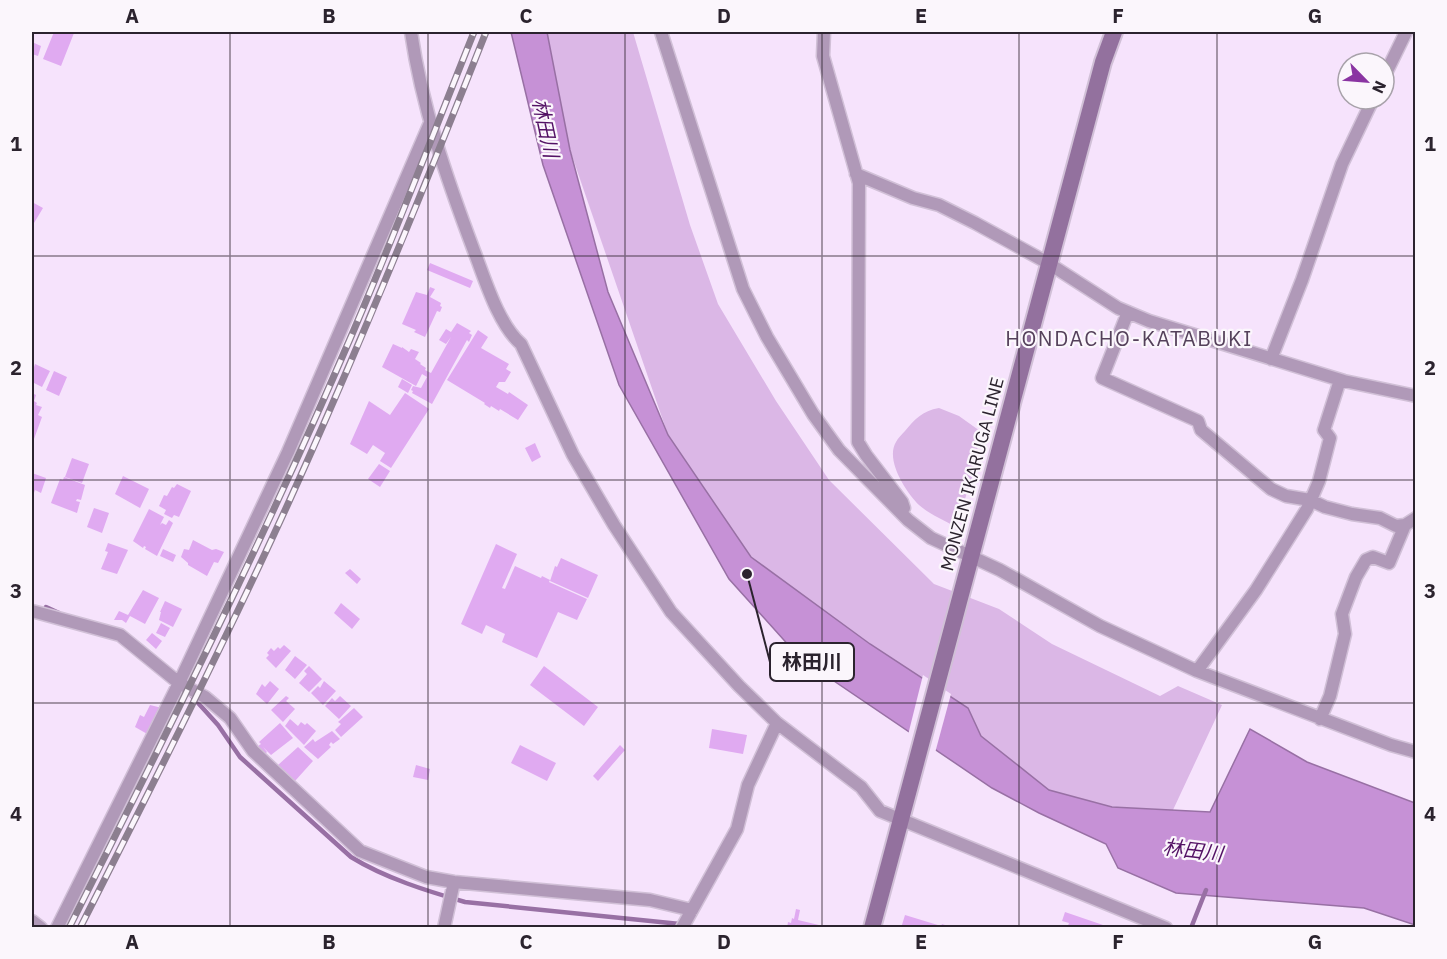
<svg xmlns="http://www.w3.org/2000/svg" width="1447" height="959" font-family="'IBM Plex Sans','Noto Sans JP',sans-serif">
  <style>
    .green { fill: #dbb7e6 }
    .water { fill: #c691d6; stroke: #9870a4; stroke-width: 1.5 }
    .pier { fill: #f6e3fc }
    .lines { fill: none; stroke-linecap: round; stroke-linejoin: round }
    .stream { stroke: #9870a4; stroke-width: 4.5 }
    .building { fill: #e0aaf1 }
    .street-casing { stroke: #d1c0d7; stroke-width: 15 }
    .secondary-casing { stroke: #d1c0d7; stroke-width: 20 }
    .street { stroke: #b099b8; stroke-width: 12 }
    .secondary { stroke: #93719e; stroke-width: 16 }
    .rail-casing { stroke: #8c7f90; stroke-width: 7 }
    .rail { stroke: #fbf6fc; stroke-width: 4.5; stroke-dasharray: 14; stroke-linecap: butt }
    .grid { fill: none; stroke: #2b232e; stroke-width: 1.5; stroke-opacity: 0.55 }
    .labels { text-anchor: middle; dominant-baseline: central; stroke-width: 4.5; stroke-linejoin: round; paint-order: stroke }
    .street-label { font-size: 18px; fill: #2b232e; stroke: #fbf6fc }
    .water-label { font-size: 20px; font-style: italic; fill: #531165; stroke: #fbf6fc }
    .quarter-label { font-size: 21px; letter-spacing: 1.5px; fill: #55415b; stroke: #fbf6fc }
    .leader { fill: none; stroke: #2b232e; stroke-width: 2 }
    .callout-dot { fill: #2b232e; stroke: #fbf6fc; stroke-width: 2 }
    .callout { fill: #fbf6fc; stroke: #2b232e; stroke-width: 2 }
    .callout-label { font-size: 20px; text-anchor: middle; font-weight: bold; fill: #2b232e }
    .neatline { fill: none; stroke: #2b232e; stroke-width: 2 }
    .grid-label { font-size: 20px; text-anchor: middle; font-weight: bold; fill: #2b232e }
  </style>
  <rect width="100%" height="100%" fill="#f6e3fc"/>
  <path class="green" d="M547,32H633L690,225L718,304L776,401L829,480L934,584L999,609L1052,644L1160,696L1178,686L1222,705L1173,810L1112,807L1049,790L981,736L968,708L870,644L751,557L668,435L570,150Z
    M939,408L959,416L980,431L974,471L956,527C944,520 929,514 919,505C906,492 885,460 896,442C898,438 902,434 905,431C915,419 922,411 939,408Z"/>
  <path class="water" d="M511,32H547L570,150L608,292L668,435L751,557L870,644L968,708L981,736L1049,790L1112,807L1210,812L1250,729L1307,762L1415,803V925L1364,908L1176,893L1118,868L1106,844L1039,813L992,788L800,658L729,579L619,385L543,165Z"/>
  <path class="pier" d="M923,675L951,694L935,753L908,735Z"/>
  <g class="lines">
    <path class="stream" d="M46,607L59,613
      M190,694L218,725L240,757L351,857C385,878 427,891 465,902L680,924L693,928
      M1191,928L1206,890"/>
  </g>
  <path class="building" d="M54,32L74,33L61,66L43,59Z
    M32,42L41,46L38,56L32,54Z
    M32,202L43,208L34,223L32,222Z
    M430,263L473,281L470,288L427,270Z
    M430,287L435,289L430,297L441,303L440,306L442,307L440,312L437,311L425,337L414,332L416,330L402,324L416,292L427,295Z
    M457,323L471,331L469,333L472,335L469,342L467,340L432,404L412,393L413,391L411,390L413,386L421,388L427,377L422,374L416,386L382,367L393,344L402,348V347L409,352L411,349L419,352L415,359L421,363L420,364L426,368L425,370L431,373L451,337L446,344L439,340L446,329L451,332Z
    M478,330L488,337L481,348L509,364L506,369L511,372L505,382H499L496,387L508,394L509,392L528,405L518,420L500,409L499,411L491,406L490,408L484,404L485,403L447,380Z
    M35,364L50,371L42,387L32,382V373Z
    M54,371L67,377L59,396L46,390Z
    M402,379L412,385L408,393L398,387Z
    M32,393L36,395L34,401L37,403L36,405L42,407L38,415L42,417L34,439L32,438Z
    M405,393L429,409L391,468L380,461L385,453L373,445L367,454L350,444L369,401L390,415Z
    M535,443L541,457L532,462L525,448Z
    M72,458L89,464L82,483L65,477Z
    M379,464L390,471L380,487L368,479Z
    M32,473L46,478L41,493L35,490L32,498Z
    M123,476L149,489L140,508L115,494Z
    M64,477L85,485L81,500L77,499L76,501L80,502L77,513L51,503L60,479L63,480Z
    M177,484L191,491L179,517L174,515L172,518L164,514L166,510L159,506L164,495L167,496L172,487L174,488Z
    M94,508L109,513L102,533L87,527Z
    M149,509L164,517L160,525L162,523L166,525L169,520L173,523L157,556L145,549L146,547L144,546L143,548L133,541Z
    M193,540L212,550L216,549L224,552L218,563L214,562L207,576L188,565V563L181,557L184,549L189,550Z
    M108,543L128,550L117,574L101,569L108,552L105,551Z
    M496,544L517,554L502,588L505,589L515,566L541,578L542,576L550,580L549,582L587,599L577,620L558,612L537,658L502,642L505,634L486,625L482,634L461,624Z
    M163,549L176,555L173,562L160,556Z
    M561,558L598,575L588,598L550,581L555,566L557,567Z
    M350,569L361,579L357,584L345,573Z
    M143,590L159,598L145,624L130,616L126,623L122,620H114L119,611L128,615Z
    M165,601L182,609L173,627L159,620L161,612H160Z
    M341,603L360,619L352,629L334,613Z
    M161,623L170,628L165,637L156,633Z
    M152,633L162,641L156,649L146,640Z
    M284,645L291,651L276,668L266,658L269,655L267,653L271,648L274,651L278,647L280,649Z
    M295,656L307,665L295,679L285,670Z
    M309,666L322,679L309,692L299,683L307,674L304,671Z
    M544,666L598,707L584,726L530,685Z
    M270,681L279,689L267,704L256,694L262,684L265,687Z
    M324,681L336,691L323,705L311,693L318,686L320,688Z
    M286,696L289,698L286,701L295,709L283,722L271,710Z
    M340,696L351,706L339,719L325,706L332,698L335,701Z
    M150,705L162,708L149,735L135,727L140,715L144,717Z
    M354,708L363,717L341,737L335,730L341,724L338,722Z
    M290,719L298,726L301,722L305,725L307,723L316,731L304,745L285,726Z
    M280,723L293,738L271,755L263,747L267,752L264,755L258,746L261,744L259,742Z
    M712,729L747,735L743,754L709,748Z
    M332,731L340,739L333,744L331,742L329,745L331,747L318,759L304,747L313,739L315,742Z
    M520,745L556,763L547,781L511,763Z
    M620,745L625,750L598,781L593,776Z
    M298,747L313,761L295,781L278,765Z
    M416,765L430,769L428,780L413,777Z
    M796,909L800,910L798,920L823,926V928H787L788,922L791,923L792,918L794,919Z
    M1065,912L1103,925L1102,928H1067L1069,923L1062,921Z
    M905,915L941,926L942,924L954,928H901Z"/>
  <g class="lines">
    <g class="street-casing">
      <path id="street" d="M411,32C422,108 447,179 474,251C485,279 498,324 521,344L573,455L614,525L671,612L739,686L777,723L861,787L880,811L1166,928
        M661,32L743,289L767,337L813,414L839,450L908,520L931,538L1000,570L1100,626L1197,671L1391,745L1416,752
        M824,32L823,56L859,183L858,442L866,455L902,502L904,508
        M1384,77L1406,32
        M856,174L913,198L939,205L975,223L1048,263L1118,308L1149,321L1344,381L1416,396
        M1128,312L1102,378L1198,421L1201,430L1271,489L1286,496L1310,500L1325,507L1352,514L1380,518L1396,526L1405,525L1416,518
        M1271,359L1302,280L1342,164L1373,99
        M32,611L120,635L179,683L205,697L230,718L253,751L360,851L426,877L454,882L650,900L692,910
        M1197,671L1256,590L1307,509L1319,481L1330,438L1324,430L1340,380
        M1320,719L1330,696L1345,634L1342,614L1356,577L1366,560L1373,557L1389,563L1405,525
        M32,921L41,928
        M57,928L179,683L288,452L430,123
        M444,928L454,882
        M682,928L737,829L748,785L777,723"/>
    </g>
    <g class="secondary-casing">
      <path id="secondary" d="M872,928L1103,62L1114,32"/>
    </g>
    <use href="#street" class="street"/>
    <use href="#secondary" class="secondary"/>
    <g class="rail-casing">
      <path id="rail" d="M69,928C167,733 264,539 350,339C394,237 433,134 474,32
        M80,928C151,788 222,648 287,506C358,350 423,191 486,32"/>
    </g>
    <use href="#rail" class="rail"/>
  </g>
  <path class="grid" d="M230,32V928M428,32V928M625,32V928M822,32V928M1019,32V928M1217,32V928M32,256H1416M32,480H1416M32,703H1416"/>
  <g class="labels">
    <g class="street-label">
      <text transform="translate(972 474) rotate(-75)">MONZEN IKARUGA LINE</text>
    </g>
    <g class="water-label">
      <text transform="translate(546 128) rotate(78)">林田川</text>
      <text transform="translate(1193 850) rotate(7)">林田川</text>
    </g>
    <g class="quarter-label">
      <text x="1129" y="338">HONDACHO-KATABUKI</text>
    </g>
  </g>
  <path class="leader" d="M747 574L770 662"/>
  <circle class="callout-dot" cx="747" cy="574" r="6"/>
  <rect class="callout" x="770" y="643" width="84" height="38" rx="6"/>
  <g class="callout-label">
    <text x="812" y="669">林田川</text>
  </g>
  <rect width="1447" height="959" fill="none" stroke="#fbf6fc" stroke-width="66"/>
  <g transform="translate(1366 81) rotate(115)"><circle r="28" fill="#fbf6fc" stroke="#a8a2aa" stroke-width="1.5"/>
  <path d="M0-4.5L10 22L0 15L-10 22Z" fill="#8a34a2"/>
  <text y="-9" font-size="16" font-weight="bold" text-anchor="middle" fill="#2b232e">N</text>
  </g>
  <rect x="33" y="33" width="1381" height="893" class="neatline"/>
  <g class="grid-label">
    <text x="132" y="23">A</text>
    <text x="329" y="23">B</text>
    <text x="526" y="23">C</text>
    <text x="724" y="23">D</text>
    <text x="921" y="23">E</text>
    <text x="1118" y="23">F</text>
    <text x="1315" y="23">G</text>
    <text x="16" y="151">1</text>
    <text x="1430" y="151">1</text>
    <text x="16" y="375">2</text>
    <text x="1430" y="375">2</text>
    <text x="16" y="598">3</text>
    <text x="1430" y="598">3</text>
    <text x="16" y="821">4</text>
    <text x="1430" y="821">4</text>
    <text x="132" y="949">A</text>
    <text x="329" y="949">B</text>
    <text x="526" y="949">C</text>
    <text x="724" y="949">D</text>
    <text x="921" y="949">E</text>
    <text x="1118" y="949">F</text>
    <text x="1315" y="949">G</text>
  </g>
</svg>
